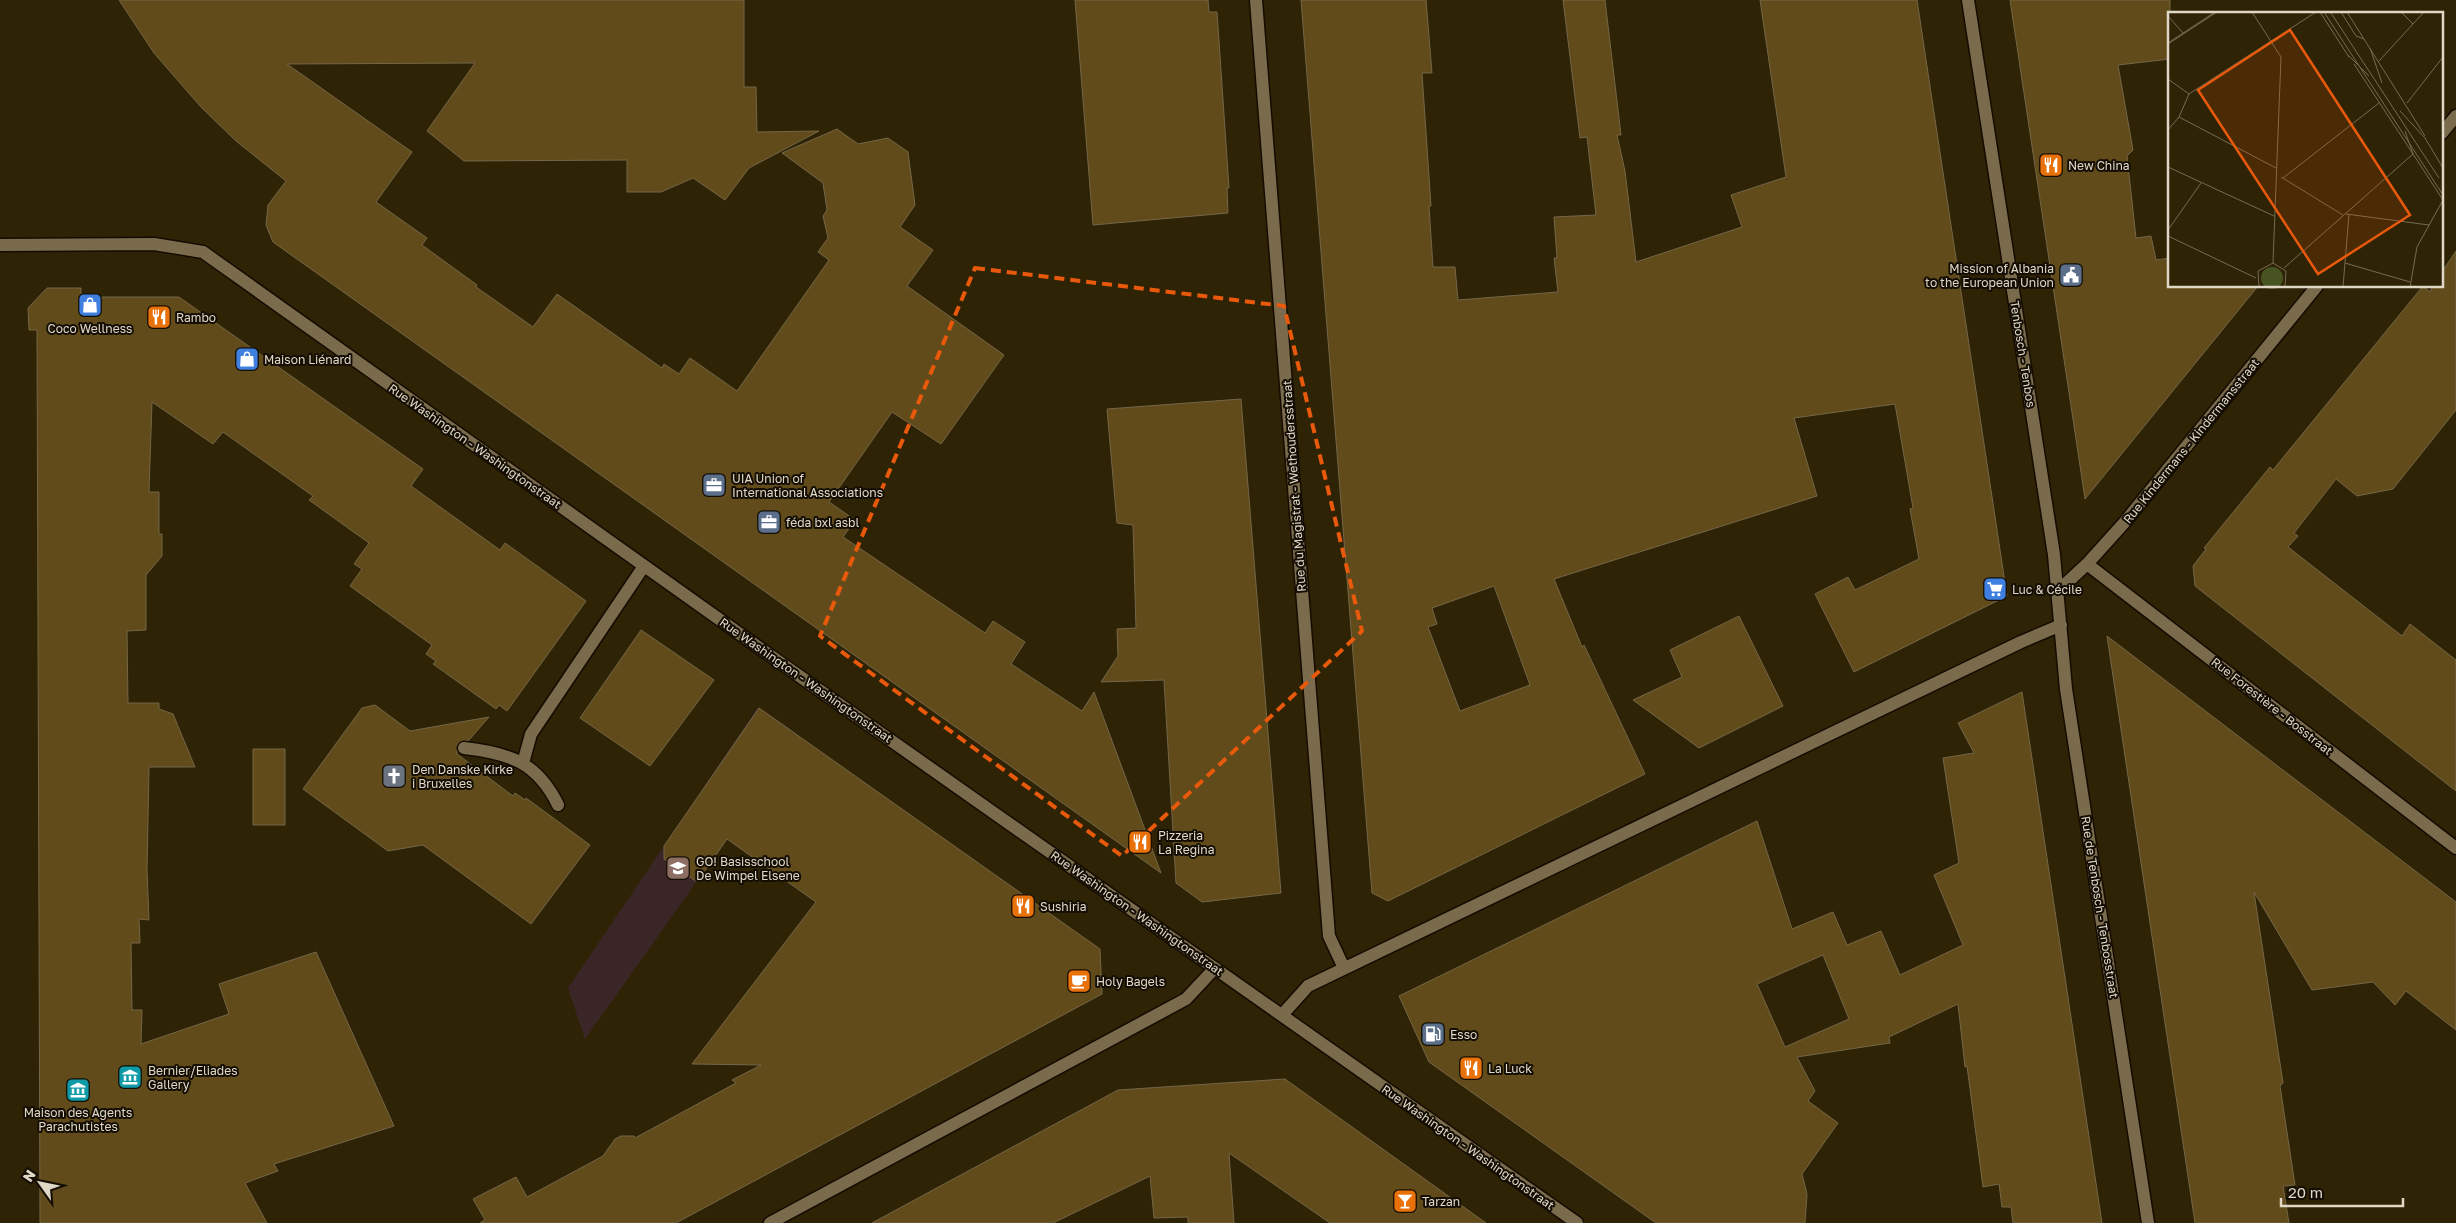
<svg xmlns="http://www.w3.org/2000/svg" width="2456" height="1223" font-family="'Golos Text',sans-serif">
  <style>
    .education { fill: #3a2627 }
    .building { fill: #614b1a; stroke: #746648; fill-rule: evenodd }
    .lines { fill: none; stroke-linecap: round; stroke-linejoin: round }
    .service-casing { stroke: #150c00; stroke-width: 15 }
    .minor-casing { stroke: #150c00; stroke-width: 15 }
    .service { stroke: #7a6b4d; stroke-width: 12 }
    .minor { stroke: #7a6b4d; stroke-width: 12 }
    .marked { fill: none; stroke: #e8590c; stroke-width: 4; stroke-dasharray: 10 6; stroke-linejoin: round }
    .labels { text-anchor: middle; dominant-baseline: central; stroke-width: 4; stroke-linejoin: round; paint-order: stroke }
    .poi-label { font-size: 12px; fill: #e0d8c7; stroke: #130d03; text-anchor: start }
    .street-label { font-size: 12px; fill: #e0d8c7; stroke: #130d03 }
    .inset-road { fill: none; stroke: #766b53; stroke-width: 1 }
    .view { fill: #e8590c; fill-opacity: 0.15; stroke: #e8590c; stroke-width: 2.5 }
    .inset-edge { fill: none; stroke: #e0d8c7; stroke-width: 2.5 }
  </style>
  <rect width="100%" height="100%" fill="#2f2305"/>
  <path class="education" d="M758,707L800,736L585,1039L568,988Z"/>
  <path class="building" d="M119,0H744V87H756L757,132L819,131L749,168L725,200L693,178L661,192H627V160L464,161L427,131L475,63L287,64L412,152L376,202L427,238L422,245L477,285L476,287L533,327L557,294L662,368L664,364L679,374L690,358L737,391L829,260L818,252L828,238L823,216L827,210L823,183L782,153L837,129L858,144L888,138L908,152L915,205L900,227L933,250L907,286L1004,355L941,444L892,412L829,502L855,520L843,537L985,633L993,621L1025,642L1011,664L1082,711L1094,692L1161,873L273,242L266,225L268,205L286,181L236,141L201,107L154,53Z
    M1075,0H1208L1209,12H1217L1229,188H1227L1228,213L1093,225Z
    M1301,0H1426L1432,73H1422L1431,206H1429L1433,267H1455L1458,300L1558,292L1554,258H1557L1554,217L1596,215L1587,137L1580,138L1563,0H1605L1621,135H1617L1625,171L1636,262L1742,227L1731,195L1786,177L1760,0H1917L2007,596L1854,672L1815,594L1848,577L1855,590L1919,559L1910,509L1913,508L1895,404L1794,418L1817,496L1554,579L1582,647L1584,645L1645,774L1388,901L1372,893ZM1494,586L1530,685L1460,711L1428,627L1437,624L1432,608Z
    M2010,0H2170V59L2118,65L2133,150L2127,156L2136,238L2151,236L2156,260L2170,258V286H2258L2085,499Z
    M2456,251V410L2393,489L2357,496L2336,479L2294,533L2298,536L2288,547L2402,636L2410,624L2456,660V791L2195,586L2193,566L2206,549L2204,548L2270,467L2273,470L2423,286L2430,292L2433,286H2442V272Z
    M47,288H81V297H179L423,469L411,486L500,550L505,543L586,601L507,711L499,705L496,709L433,664L436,661L426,654L432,645L350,586L362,569L354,564L369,543L309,500L313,496L223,432L213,444L152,402L149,492H159V534H162V556L146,575V630L127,631L128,703H159V709L173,714L195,767H149L147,870L149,920L139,919L140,943H131L132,1010H142L141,1044L229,1014L219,984L316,952L394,1126L274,1164L278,1171L245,1183L267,1223H40L37,330H29L28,308Z
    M1241,399L1281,893L1202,902L1176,883L1164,680L1101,682L1118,656L1117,629L1136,628L1133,525L1117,523L1107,409Z
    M1739,616L1783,706L1699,748L1633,700L1682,677L1670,650Z
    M641,630L714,680L650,766L580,718Z
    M2107,636L2456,902V1030L2406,991L2395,1005L2373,982L2312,990L2254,892L2283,1083L2280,1086L2295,1185L2283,1186L2289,1223H2195Z
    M2022,692L2102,1223H2013L2011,1207H2002L1999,1184L1983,1187L1967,1066L1965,1067L1958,1004L1889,1037L1890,1043L1797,1057L1815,1091L1808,1101L1838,1123L1802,1174L1807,1194L1805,1223H1656L1429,1062L1399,996L1757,821L1792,929L1833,912L1847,945L1881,931L1900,975L1963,945L1934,875L1959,863L1943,758L1974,753L1958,723ZM1823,955L1849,1019L1785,1047L1757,984Z
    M375,705L410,731L489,717L469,740L458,743L457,754L513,796L515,793L525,800L526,798L590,845L531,924L423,845L388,851L303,789L362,708Z
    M759,708L1100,949L1102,994L676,1223H480L485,1220L473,1199L516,1177L527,1197L603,1156L615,1139L621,1136H634L635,1138L736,1083L732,1080L761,1065L692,1064L816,902L727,839L697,882L664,859V846Z
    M253,749H285V825H253Z
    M1285,1079L1486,1223H1330L1229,1153L1234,1223H1188V1217L1154,1218L1150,1176L1053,1223H872L1118,1090Z"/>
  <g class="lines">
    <g class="service-casing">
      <path id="service" d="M464,748C509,753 537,762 558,805
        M523,763L531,734L644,566"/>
    </g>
    <g class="minor-casing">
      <path id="minor" d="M1256,0L1329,936L1344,968
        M1968,0L2054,555L2066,689L2148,1223
        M2442,133L2456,116
        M0,245L154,244L203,252L778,661L1577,1223
        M2087,564L2456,848
        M2059,590L2087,564L2124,523L2317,286
        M1282,1015L1308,986L2021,642L2061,625
        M770,1223L1186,999L1215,968"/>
    </g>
    <use href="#service" class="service"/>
    <use href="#minor" class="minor"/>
  </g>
  <path class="marked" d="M975,268L1284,306L1362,631L1122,856L820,636Z"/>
  <defs>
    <g id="restaurant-square" transform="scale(1.25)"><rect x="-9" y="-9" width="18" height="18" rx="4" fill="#e8710a" stroke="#130d03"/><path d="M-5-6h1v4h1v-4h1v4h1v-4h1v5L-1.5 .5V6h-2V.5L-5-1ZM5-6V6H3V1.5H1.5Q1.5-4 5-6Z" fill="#fff"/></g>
    <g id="civic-square" transform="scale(1.25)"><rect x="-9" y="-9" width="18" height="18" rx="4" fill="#5c6f8a" stroke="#130d03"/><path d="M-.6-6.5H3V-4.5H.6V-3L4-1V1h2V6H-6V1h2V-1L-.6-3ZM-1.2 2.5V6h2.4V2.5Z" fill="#fff"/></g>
    <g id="shop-square" transform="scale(1.25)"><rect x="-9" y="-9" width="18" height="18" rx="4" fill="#3f7fe0" stroke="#130d03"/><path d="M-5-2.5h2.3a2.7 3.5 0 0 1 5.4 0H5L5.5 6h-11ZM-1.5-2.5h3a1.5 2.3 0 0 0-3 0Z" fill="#fff"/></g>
    <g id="office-square" transform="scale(1.25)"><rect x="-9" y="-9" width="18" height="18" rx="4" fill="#5c6f8a" stroke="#130d03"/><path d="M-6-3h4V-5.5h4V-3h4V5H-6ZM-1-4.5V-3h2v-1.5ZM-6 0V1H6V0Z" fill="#fff"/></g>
    <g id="supermarket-square" transform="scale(1.25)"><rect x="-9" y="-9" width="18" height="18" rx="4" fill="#3f7fe0" stroke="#130d03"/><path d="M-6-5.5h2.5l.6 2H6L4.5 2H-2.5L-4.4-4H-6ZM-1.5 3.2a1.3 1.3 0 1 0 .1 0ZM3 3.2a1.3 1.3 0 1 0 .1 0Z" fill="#fff"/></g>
    <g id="church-square" transform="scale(1.25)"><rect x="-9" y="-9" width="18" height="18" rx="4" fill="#6b7280" stroke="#130d03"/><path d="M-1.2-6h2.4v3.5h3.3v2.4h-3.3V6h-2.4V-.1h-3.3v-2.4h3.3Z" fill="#fff"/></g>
    <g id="school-square" transform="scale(1.25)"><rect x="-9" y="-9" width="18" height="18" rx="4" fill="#8d6e63" stroke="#130d03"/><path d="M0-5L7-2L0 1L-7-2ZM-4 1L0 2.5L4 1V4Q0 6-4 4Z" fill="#fff"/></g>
    <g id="cafe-square" transform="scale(1.25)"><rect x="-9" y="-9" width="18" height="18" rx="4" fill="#e8710a" stroke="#130d03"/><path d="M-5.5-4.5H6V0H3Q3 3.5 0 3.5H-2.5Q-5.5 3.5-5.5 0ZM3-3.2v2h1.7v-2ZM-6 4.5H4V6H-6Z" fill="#fff"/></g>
    <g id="fuel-square" transform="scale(1.25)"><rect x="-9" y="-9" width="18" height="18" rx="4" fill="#5c6f8a" stroke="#130d03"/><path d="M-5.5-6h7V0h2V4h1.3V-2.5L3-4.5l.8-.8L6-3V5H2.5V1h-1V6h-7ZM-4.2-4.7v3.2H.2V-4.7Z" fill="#fff"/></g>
    <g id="museum-square" transform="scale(1.25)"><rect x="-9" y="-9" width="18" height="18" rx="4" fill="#0f9aa8" stroke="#130d03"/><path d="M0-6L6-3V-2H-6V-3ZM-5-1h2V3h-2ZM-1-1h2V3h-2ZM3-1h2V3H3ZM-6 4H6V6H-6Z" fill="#fff"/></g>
    <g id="bar-square" transform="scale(1.25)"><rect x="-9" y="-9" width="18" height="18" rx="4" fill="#e8710a" stroke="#130d03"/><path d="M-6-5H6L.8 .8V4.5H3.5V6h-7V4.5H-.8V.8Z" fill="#fff"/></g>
  </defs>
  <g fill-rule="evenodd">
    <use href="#restaurant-square" x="2051" y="165"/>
    <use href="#civic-square" x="2071" y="275"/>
    <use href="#shop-square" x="90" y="305"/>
    <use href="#restaurant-square" x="159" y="317"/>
    <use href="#shop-square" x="247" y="359"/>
    <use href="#office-square" x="714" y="485"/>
    <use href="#office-square" x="769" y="522"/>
    <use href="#supermarket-square" x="1995" y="589"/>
    <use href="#church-square" x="394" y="776"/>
    <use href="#restaurant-square" x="1140" y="842"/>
    <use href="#school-square" x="678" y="868"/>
    <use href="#restaurant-square" x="1023" y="906"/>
    <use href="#cafe-square" x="1079" y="981"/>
    <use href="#fuel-square" x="1433" y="1034"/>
    <use href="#restaurant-square" x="1471" y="1068"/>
    <use href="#museum-square" x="130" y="1077"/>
    <use href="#museum-square" x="78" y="1090"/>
    <use href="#bar-square" x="1405" y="1201"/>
  </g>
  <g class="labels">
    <g class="poi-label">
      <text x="2068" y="165">New China</text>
      <text x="2054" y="268" text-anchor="end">Mission of Albania<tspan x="2054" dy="14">to the European Union</tspan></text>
      <text x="176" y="317">Rambo</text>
      <text x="90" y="328" text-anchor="middle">Coco Wellness</text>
      <text x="264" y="359">Maison Liénard</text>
      <text x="732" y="478">UIA Union of<tspan x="732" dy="14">International Associations</tspan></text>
      <text x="786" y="522">féda bxl asbl</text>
      <text x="2012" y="589">Luc &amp; Cécile</text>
      <text x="412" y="769">Den Danske Kirke<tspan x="412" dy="14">i Bruxelles</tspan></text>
      <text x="1158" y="835">Pizzeria<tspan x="1158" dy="14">La Regina</tspan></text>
      <text x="696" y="861">GO! Basisschool<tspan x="696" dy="14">De Wimpel Elsene</tspan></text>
      <text x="1040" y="906">Sushiria</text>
      <text x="1096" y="981">Holy Bagels</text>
      <text x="1450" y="1034">Esso</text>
      <text x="1488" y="1068">La Luck</text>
      <text x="148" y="1070">Bernier/Eliades<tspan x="148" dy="14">Gallery</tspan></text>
      <text x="78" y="1112" text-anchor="middle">Maison des Agents<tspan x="78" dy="14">Parachutistes</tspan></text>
      <text x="1422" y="1201">Tarzan</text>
    </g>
    <g class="street-label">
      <text transform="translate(2023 354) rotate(81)">Tenbosch - Tenbos</text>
      <text transform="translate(2191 441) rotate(-51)">Rue Kindermans - Kindermansstraat</text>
      <text transform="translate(475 446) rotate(35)">Rue Washington - Washingtonstraat</text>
      <text transform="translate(1294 486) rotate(-94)">Rue du Magistrat - Wethoudersstraat</text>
      <text transform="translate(806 680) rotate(35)">Rue Washington - Washingtonstraat</text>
      <text transform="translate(2272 706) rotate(38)">Rue Forestière - Bosstraat</text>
      <text transform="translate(2100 907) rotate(81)">Rue de Tenbosch - Tenbosstraat</text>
      <text transform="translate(1137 913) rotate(35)">Rue Washington - Washingtonstraat</text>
      <text transform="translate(1468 1147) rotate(35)">Rue Washington - Washingtonstraat</text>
    </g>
  </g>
  <g transform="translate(2168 12)">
    <rect width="275" height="275" fill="#2f2305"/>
    <path d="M93 266a11 11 0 1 1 22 0a11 11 0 1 1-22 0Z" fill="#475421"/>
    <path class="inset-road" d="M84,0L113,45L105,251M152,0L181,45M156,0L275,183M173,0L188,24L196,27M179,0L257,124M233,0L245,12M163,1L271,166M0,4L15,21M0,31L47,0M0,32L49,0M202,36L214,71M180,43L201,64M211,49L256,0M0,67L21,82M21,82L148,0M239,91L275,45M232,99L257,126M11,105L108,156M0,118L11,105L21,82M237,119L245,142M257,126L275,156M245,142L275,188M0,155L106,204M113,165L175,203M115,166L211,91M178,202L261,213M0,218L33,171M0,224L88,266M177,251L242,270M116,256L245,142L186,52M91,275L90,259L105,251L118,259L117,275M175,275L181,202M242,275L249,235L275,188"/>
    <path class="view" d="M122,18L242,203L150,262L30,78Z"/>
    <rect width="275" height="275" class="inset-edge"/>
  </g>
  <g transform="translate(40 1183) rotate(303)" stroke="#130d03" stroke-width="4" paint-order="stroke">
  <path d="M0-4L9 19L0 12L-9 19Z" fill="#e0d8c7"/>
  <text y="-8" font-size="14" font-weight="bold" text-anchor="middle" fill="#e0d8c7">N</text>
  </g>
  <path d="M2281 1198v8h122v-8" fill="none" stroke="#e0d8c7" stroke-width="2.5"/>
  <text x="2288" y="1198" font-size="15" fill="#e0d8c7" stroke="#130d03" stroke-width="4" paint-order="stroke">20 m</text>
</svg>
